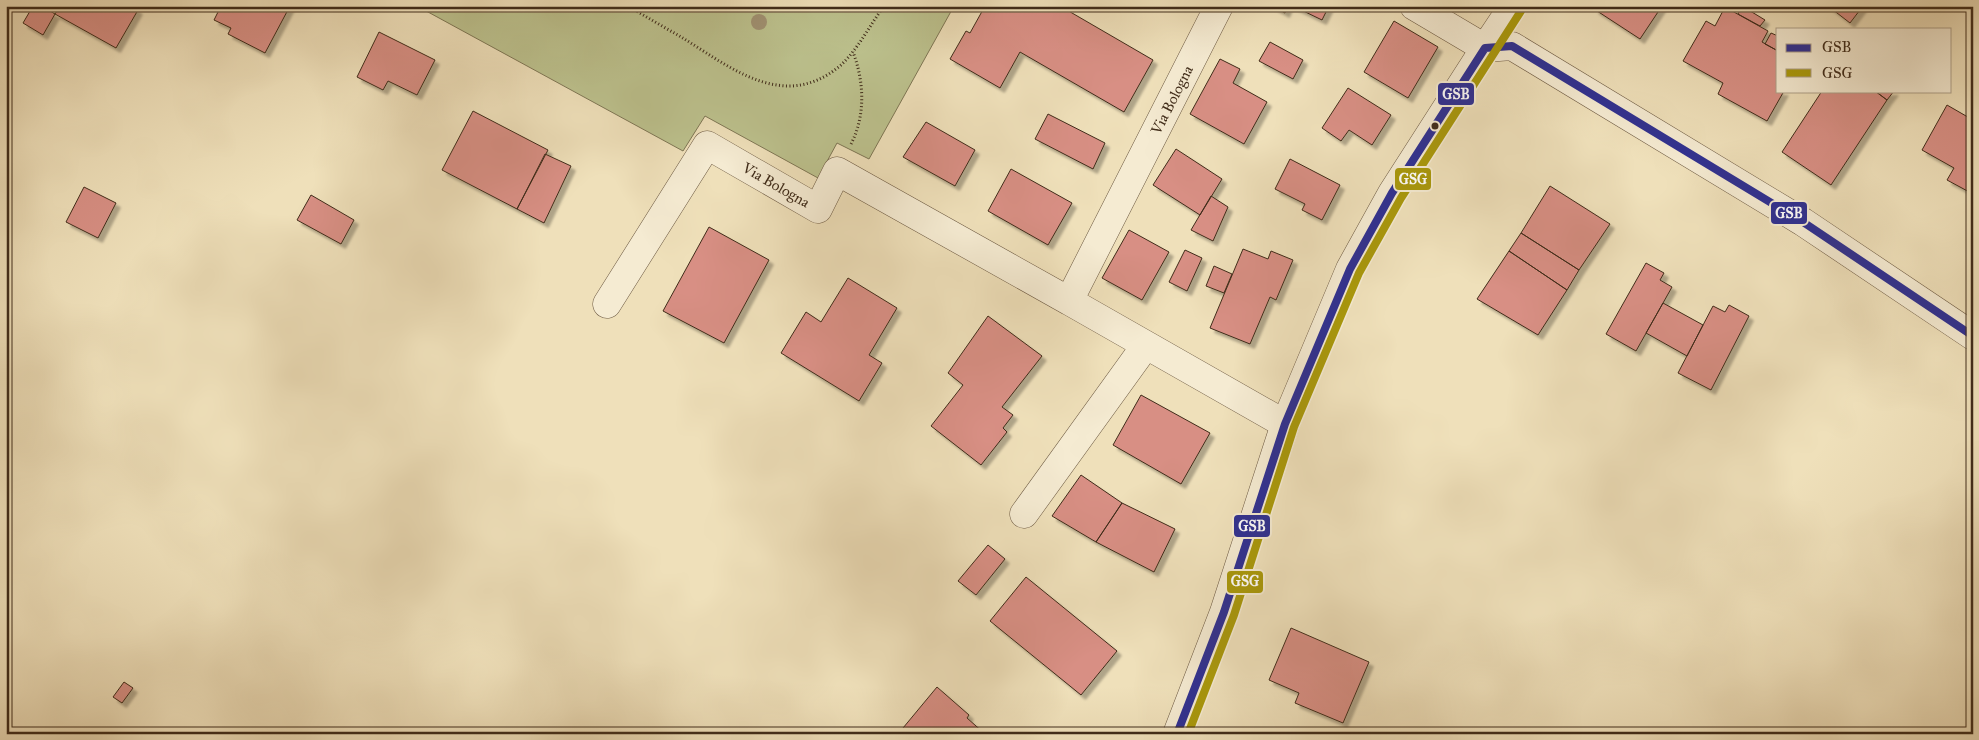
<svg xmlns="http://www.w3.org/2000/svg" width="1979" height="740" font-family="'IM FELL Great Primer',serif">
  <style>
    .green { fill: #bcc18d; stroke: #7e7654 }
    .building { fill: #d88f84; stroke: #402c1a; filter: url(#shadow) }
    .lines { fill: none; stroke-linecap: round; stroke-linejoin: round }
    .minor-casing { stroke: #6c5942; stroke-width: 29 }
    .tertiary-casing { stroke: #6c5942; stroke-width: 29 }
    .path { stroke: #402c1a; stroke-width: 3; stroke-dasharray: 1 2.5; stroke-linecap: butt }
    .minor { stroke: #f5ebd2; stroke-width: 28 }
    .tertiary { stroke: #f5ebd2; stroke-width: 28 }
    .bus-1-casing { stroke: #f5ebd2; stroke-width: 11 }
    .bus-2-casing { stroke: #f5ebd2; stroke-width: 11 }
    .bus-1 { stroke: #303192; stroke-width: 8 }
    .bus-2 { stroke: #a9980c; stroke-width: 8 }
    .tree { fill: #a09172 }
    .bus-dot { fill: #402c1a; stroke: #f5ebd2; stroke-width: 2 }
    .labels { text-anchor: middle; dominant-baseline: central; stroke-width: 5; stroke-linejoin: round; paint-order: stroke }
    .street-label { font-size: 15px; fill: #402c1a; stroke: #f5ebd2 }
    .line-badge { stroke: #f5ebd2; stroke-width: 2 }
    .badge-label { font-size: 14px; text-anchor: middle; font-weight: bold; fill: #fff }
  </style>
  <defs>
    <filter id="shadow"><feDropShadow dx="4.5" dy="4.5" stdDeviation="1" flood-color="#0004"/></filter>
  </defs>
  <rect width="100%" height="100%" fill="#efe0ba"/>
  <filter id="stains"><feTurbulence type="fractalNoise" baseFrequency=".004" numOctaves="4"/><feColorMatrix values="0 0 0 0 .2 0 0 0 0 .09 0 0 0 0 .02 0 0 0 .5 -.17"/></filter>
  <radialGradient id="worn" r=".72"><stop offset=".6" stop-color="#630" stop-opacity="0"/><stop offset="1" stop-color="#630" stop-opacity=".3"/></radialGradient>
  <path class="green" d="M417,6H954L869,159L837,143L818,178L705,116L683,151Z"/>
  <path class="building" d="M33,6H42L55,14L43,35L23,23Z
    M60,6H132L138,10L116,48L55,14Z
    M221,6H290L265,53L228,34L231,28L214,20Z
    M985,6H1060L1153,60L1124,112L1020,52L1000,88L950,59L966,31L970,33Z
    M1272,6H1288L1285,13Z
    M1293,6H1329L1322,20Z
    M1596,6H1662L1640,39L1594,9Z
    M1742,6L1765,20L1760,26L1738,14Z
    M1828,6H1863L1850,23Z
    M1725,7L1768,31L1762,42L1778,51V91H1784L1767,121L1718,94L1723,83L1683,61L1706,21L1715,26Z
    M1394,21L1438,47L1408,98L1364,72Z
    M379,32L435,60L417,95L388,81L383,90L357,77Z
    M1771,33L1778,36V51L1765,44Z
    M1270,42L1303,60L1293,79L1259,61Z
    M1220,59L1240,69L1233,83L1267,102L1244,144L1190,114Z
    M1348,88L1391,115L1372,145L1349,130L1341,141L1322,128Z
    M1822,91H1875L1887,100L1831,185L1782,152Z
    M1875,91H1894L1887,100Z
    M1947,105L1973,120V194L1947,180L1954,168L1922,150Z
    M473,111L548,150L517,209L442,170Z
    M1048,114L1105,143L1093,169L1035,139Z
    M926,122L975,150L955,186L903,157Z
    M1176,149L1222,179L1200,215L1153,185Z
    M545,154L571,166L544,223L517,209Z
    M1290,159L1340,185L1322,220L1302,210L1305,204L1275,189Z
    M1011,169L1072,203L1048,245L988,211Z
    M1550,186L1610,224L1579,270L1521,233Z
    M84,187L116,203L98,238L66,222Z
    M311,195L354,220L341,244L297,220Z
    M1211,196L1228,207L1213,241L1191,230Z
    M709,227L769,260L724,343L663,311Z
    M1129,230L1169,252L1142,300L1102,278Z
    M1521,233L1579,270L1567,290L1509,251Z
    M1243,249L1268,259L1271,251L1293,260L1276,300L1270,297L1250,344L1210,328Z
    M1185,250L1202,258L1187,291L1169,282Z
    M1509,251L1567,290L1538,335L1477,299Z
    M1646,263L1664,273L1660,280L1672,287L1636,351L1606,334Z
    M1214,266L1232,274L1224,293L1206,286Z
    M848,278L897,308L869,355L882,363L859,401L781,353L806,312L821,322Z
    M1663,303L1703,325L1687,356L1646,333Z
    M1729,305L1749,316L1711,390L1678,373L1713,306L1725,312Z
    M988,316L1042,356L1002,407L1013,415L1003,428L1007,432L981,465L931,426L963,385L948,373Z
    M1141,395L1210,433L1181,484L1113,445Z
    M1081,475L1122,503L1096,542L1052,516Z
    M1122,503L1175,529L1154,572L1096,542Z
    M988,545L1005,559L976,595L958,581Z
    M1026,577L1117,651L1081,695L990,621Z
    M1291,628L1369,662L1343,723L1295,703L1299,693L1269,680Z
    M124,682L133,688L122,703L113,697Z
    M937,687L969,715L967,718L985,734H898Z
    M1286,729L1295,734H1284Z"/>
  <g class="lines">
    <g class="minor-casing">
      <path id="minor" d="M1219,6L1069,301L1285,424
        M1414,6L1485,48
        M1485,48L1512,46L1803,222L1973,336
        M1485,48L1513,6
        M607,304L707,145L818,209L837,171L1069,301
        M1024,514L1146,345"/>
    </g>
    <g class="tertiary-casing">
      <path id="tertiary" d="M1177,734L1224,612L1285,424L1350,269L1392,193L1485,48"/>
    </g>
    <path class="path" d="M628,6C646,17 664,27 681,37C713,56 750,86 789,86C808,86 826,78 841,65C858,49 870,25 884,6
      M851,144C866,115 864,81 853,52"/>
    <use href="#minor" class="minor"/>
    <use href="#tertiary" class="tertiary"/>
    <g class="bus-1-casing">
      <path id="bus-1" d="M1177,734L1224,612L1285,424L1350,269L1392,193L1485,48L1512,46L1803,222L1973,336"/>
    </g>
    <g class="bus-2-casing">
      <path id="bus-2" d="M1188,734L1234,615L1294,427L1359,273L1401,198L1521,11"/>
    </g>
    <use href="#bus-1" class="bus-1"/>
    <use href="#bus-2" class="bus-2"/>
  </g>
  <circle class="tree" cx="759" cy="22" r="8"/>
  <circle class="bus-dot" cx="1435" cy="126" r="4.5"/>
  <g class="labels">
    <g class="street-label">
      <text transform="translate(1172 100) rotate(-63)">Via Bologna</text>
      <text transform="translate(776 185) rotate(30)">Via Bologna</text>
    </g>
  </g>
  <g class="line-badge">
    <rect x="1437" y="82" width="38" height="24" rx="5" fill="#303192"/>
    <rect x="1394" y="167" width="38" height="24" rx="5" fill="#a9980c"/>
    <rect x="1770" y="201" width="38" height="24" rx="5" fill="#303192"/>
    <rect x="1233" y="514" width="38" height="24" rx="5" fill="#303192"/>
    <rect x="1226" y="570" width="38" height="24" rx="5" fill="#a9980c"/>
  </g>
  <g class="badge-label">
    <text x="1456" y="99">GSB</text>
    <text x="1413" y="184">GSG</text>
    <text x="1789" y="218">GSB</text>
    <text x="1252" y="531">GSB</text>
    <text x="1245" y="586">GSG</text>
  </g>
  <rect width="1979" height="740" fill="none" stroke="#efe0ba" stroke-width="25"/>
  <rect x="8" y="8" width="1964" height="725" fill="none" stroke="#402c1a" stroke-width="2.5"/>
  <rect x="12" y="12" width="1954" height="715" fill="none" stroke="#402c1a"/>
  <rect x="1776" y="28" width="175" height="65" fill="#f5ebd2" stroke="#ad9f88"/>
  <rect x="1786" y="44" width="25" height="8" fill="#303192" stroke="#ad9f88"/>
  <text x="1822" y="52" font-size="15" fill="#402c1a">GSB</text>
  <rect x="1786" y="69" width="25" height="8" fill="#a9980c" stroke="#ad9f88"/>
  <text x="1822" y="78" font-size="15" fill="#402c1a">GSG</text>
  <rect width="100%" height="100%" filter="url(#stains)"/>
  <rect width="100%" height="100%" fill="url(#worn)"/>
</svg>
